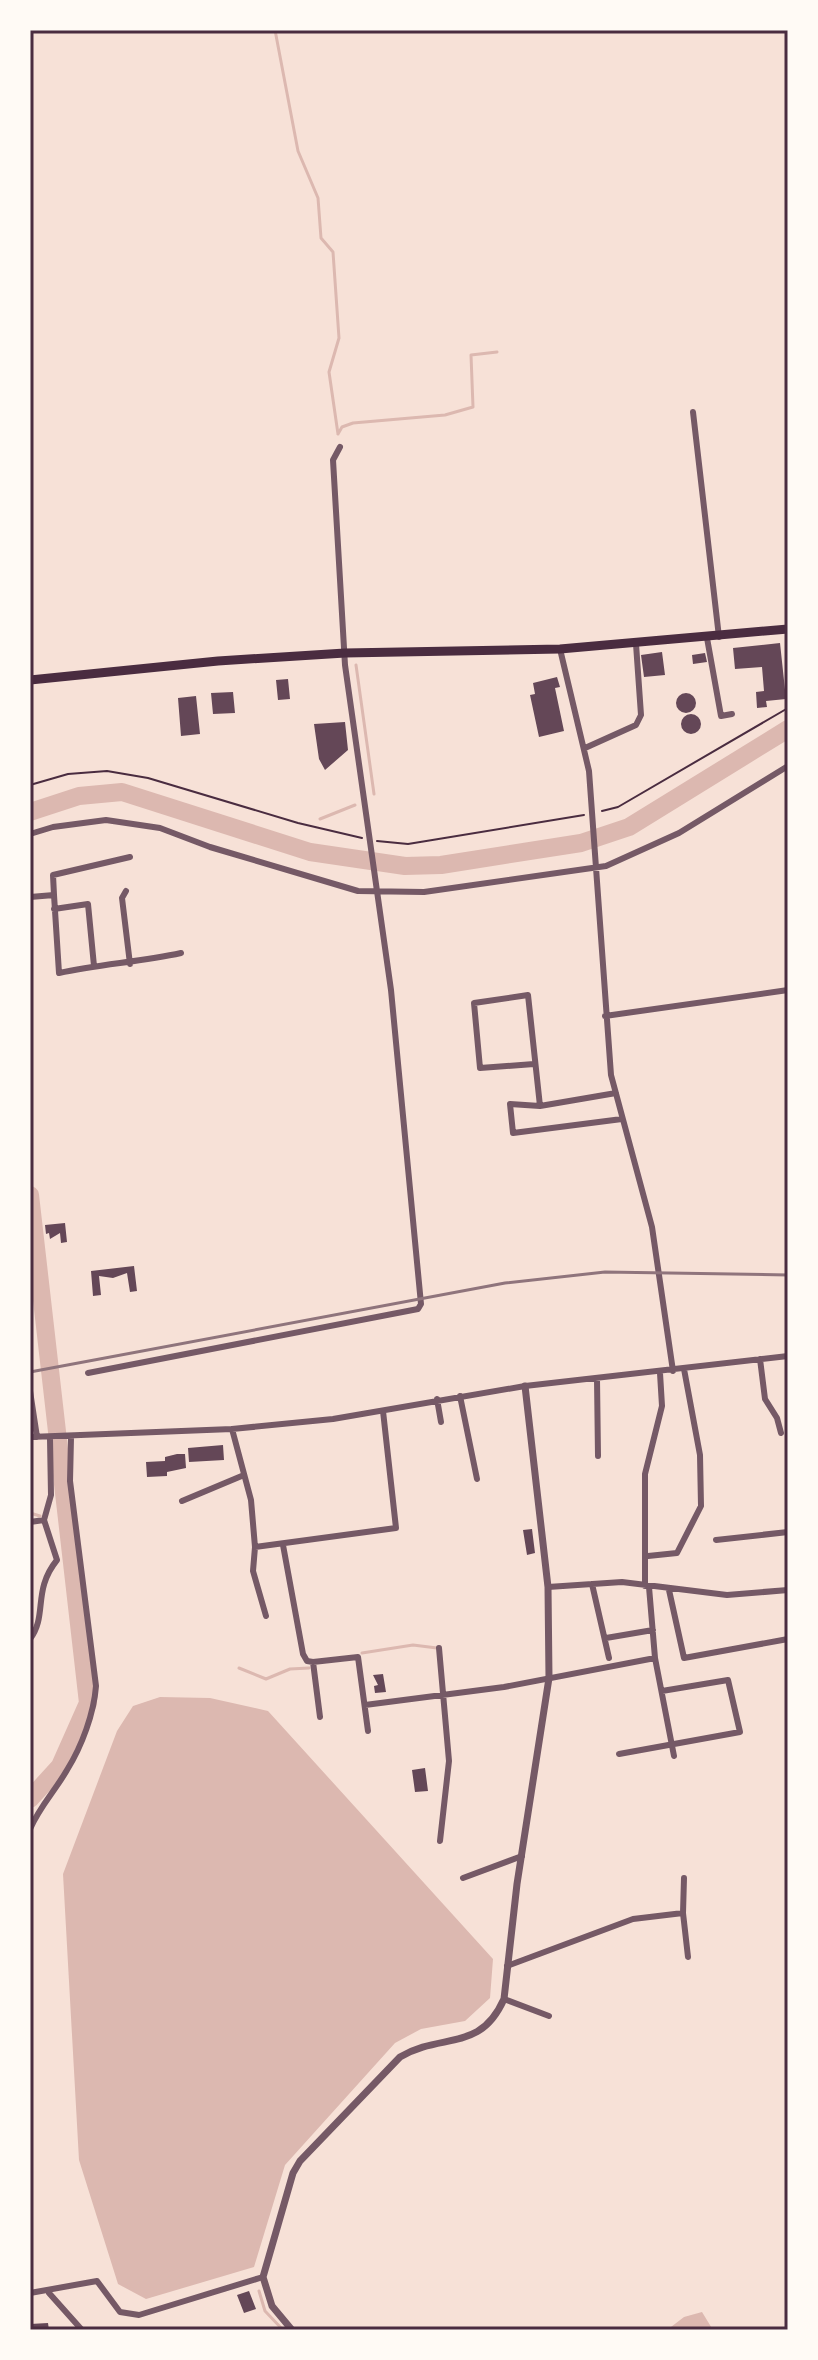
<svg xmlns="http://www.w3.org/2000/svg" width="818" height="2360" font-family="Ubuntu,sans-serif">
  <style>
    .water { fill: #dcb8b0 }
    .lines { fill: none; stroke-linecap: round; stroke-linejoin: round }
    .stream { stroke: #dcb8b0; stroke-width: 3 }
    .river { stroke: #dcb8b0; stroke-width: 18 }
    .building { fill: #644757 }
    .path { stroke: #4a2c40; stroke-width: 2 }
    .minor { stroke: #755966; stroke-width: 6 }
    .tertiary { stroke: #755966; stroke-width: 7 }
    .primary { stroke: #4a2c40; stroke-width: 9 }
    .rail { stroke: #8f747c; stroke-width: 3 }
    .neatline { fill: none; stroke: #4a2c40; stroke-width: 3 }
  </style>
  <rect width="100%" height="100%" fill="#f7e1d7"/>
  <path class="water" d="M160,1697L210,1698L268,1711L493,1959L490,1998L465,2021L421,2029L395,2043L285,2165L254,2267L146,2299L118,2284L79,2160L63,1874L117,1731L133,1706Z
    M702,2312L713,2330H667L684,2317Z"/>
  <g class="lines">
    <path class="stream" d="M275,30L298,151L318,198L321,238L333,252L339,338L329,372L338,434
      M338,434L342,427L353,423L445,415L473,407L471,355L497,352
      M356,665L374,794
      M320,819L355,805
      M30,1513L40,1516
      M362,1653L413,1645L437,1648
      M239,1668L266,1679L290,1669L309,1668
      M259,2291L265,2311L283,2330"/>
    <path class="river" d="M30,812L79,796L122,792L310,852L405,866L441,865L581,843L629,827L788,729
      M30,1195L88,1703L60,1766L30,1799"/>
  </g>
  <path class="building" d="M780,643L786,699L766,701L767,707L757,708L756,692L764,691L762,667L735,669L733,648Z
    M662,652L665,675L644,677L641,655Z
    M705,653L707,662L693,664L692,655Z
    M557,677L560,687L555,688L564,731L539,737L530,695L535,694L533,683Z
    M288,679L290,699L278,700L276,680Z
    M233,692L235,713L213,714L211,693Z
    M676 703a10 10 0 1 1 20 0a10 10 0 1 1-20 0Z
    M196,696L200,734L181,736L178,698Z
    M681 724a10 10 0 1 1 20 0a10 10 0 1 1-20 0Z
    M345,722L348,750L325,770L319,759L314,724Z
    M65,1223L67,1242L61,1243L60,1233L50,1239L49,1233L46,1234L45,1225Z
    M134,1266L137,1291L130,1292L127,1273L113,1278L99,1276L101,1295L93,1296L91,1271Z
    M223,1445L224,1460L189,1462L188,1448Z
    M177,1454H185L186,1468L167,1472V1476L147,1477L146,1462L165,1461V1457Z
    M532,1529L535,1553L527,1555L523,1530Z
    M383,1674L386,1692L375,1693L374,1686L378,1685L373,1675Z
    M425,1768L428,1791L415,1792L412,1770Z
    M249,2291L256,2309L244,2313L237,2295Z
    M48,2323L49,2330H30V2324Z"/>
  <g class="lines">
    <path class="path" d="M30,785L68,774L107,771L148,778L298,823L362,838
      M602,811L618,807L788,708
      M377,841L408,844L584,815"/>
    <path class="minor" d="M693,412L719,637
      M707,638L721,716L732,714
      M560,649L589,771L611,1075L652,1227L673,1371
      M585,748L636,725L641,715L636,644
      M30,834L53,827L106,820L160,828L210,847L358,891L424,892L606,866L679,833L788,766
      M126,891L122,898L130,964
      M54,895L59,973C100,964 140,962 181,953
      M30,897L54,895L53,875L130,857
      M54,909L88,904L94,966
      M605,1016L788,990
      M534,1064L480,1068L474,1003L528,995L540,1106L616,1093
      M540,1106L510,1104L513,1133L622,1119
      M760,1359L765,1399L777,1418L781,1433
      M88,1373L418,1309L421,1304L391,990L345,665L333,460L340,447
      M597,1379L598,1456
      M30,1391L37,1437
      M460,1396L477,1479
      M437,1399L441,1422
      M232,1429L251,1500L255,1547L396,1528L383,1411
      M30,1437L232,1429L333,1419L525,1386L788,1356
      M182,1501L244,1475
      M30,1522L44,1520
      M716,1540L788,1532
      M283,1545L303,1654L307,1661L313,1662L358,1657L368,1731
      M255,1547L253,1571L266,1616
      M648,1556L677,1553L701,1506L700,1455L684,1369
      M592,1584L609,1658
      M645,1586V1474L662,1406L660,1373
      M548,1587L622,1582L727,1595L788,1590
      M649,1587L655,1658L674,1756
      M669,1590L684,1658L788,1639
      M606,1638L653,1630
      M30,1639C48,1615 32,1591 57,1560L44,1520L51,1495L50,1439
      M439,1648L449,1761L440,1841
      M313,1662L320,1717
      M365,1705L504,1687L655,1658
      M619,1754L740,1732L728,1680L662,1691
      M30,1829C40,1806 55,1791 67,1770C82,1746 94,1713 96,1686L70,1481L71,1438
      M463,1878L522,1856
      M684,1878L683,1913L688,1957
      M507,1966L633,1919L683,1913
      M504,1999L549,2016
      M30,2293L97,2281L120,2312L139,2315L263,2277
      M49,2293L82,2330"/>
    <path class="tertiary" d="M292,2330L272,2306L263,2277L293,2173L300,2161L400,2057C442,2032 480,2053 504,1999L517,1884L549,1678L548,1587L525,1386"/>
    <path class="primary" d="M30,680L218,661L345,653L560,649L788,629"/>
    <path class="rail" d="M30,1372L505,1283L605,1272L788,1275"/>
  </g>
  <rect width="818" height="2360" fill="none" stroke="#fffaf5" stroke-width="64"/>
  <rect x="32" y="32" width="754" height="2296" class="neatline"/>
</svg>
